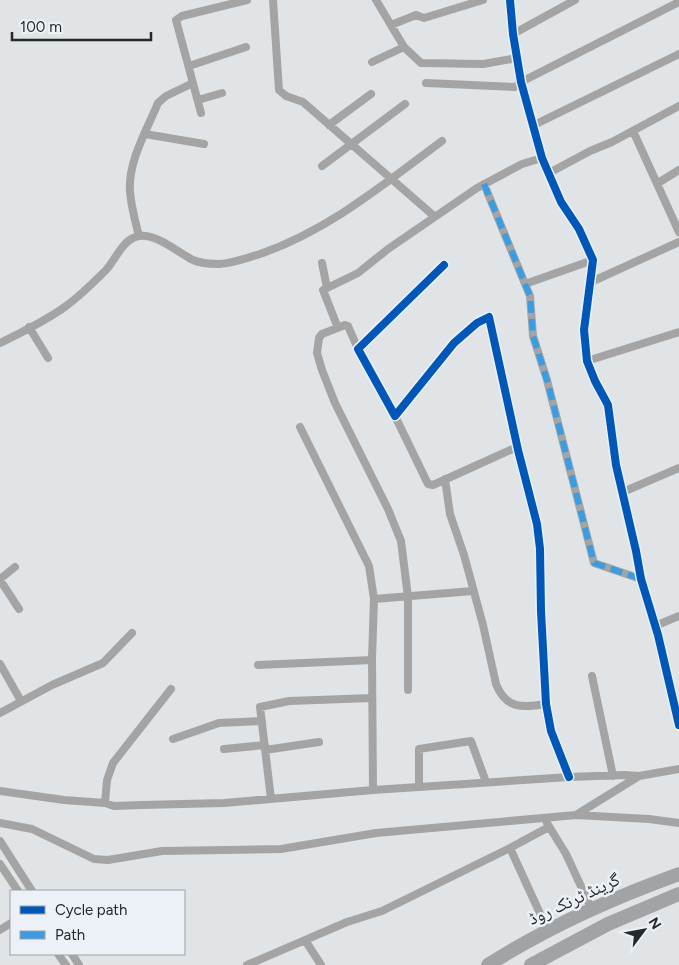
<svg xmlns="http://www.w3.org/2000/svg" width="679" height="965" font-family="Figtree,'Noto Naskh Arabic',sans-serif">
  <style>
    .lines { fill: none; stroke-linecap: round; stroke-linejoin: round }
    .street { stroke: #a5a4a5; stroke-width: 8 }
    .highway { stroke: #a1a3a4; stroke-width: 14 }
    .quiet { stroke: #3c9ce1; stroke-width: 6; stroke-dasharray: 12 6; stroke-linecap: butt }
    .cycleway-casing { stroke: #ebf1f6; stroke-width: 11 }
    .cycleway { stroke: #0057b8; stroke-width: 8 }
    .labels { text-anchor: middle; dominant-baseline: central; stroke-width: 5; stroke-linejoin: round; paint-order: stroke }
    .street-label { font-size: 18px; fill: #26292a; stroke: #ebf1f6 }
  </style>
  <rect width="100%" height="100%" fill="#e1e4e6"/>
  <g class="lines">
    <path class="street" d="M273,0L279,90L286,96L303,102L434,216
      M376,0L404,47L421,63L483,64L517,58
      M510,0L513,34L521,82L542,158L561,202L579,229L593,260L584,330L587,361L595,381L608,405L616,465L636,551L641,579L658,635L679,725
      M391,25L416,15L424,18L483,0
      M513,34L575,0
      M372,62L404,47
      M189,66L246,47
      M426,83L515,87L521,82L679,2
      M198,100L222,93
      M201,113L176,20L182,16L247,0
      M329,125L371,94
      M534,125L679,54
      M633,131L679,232
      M145,134L204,144
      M322,166L405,104
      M549,173L590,151L612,142L679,106
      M658,183L679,170
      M484,184L530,296L533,336L547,380L594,563L641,579
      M139,236C135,221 131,206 130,191C128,161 147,130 158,103L166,96L193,83
      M322,263L327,288
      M444,265L358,349L395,416L454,343L477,323L489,317L518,450L537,524L540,549L541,611L546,704L551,731L569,777
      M591,282L679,242
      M525,284L593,260
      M29,327L48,358
      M338,328L323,290L358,273L388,249L477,188L522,164L542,158
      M0,343C22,332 46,321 66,306C80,296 93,283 105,271C116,260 122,239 139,236C156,233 179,253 193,260C202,264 211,264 219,264C234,263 246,258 260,254C329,230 384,184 442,141
      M358,349L348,326L345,325L322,334L319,338L317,353L322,370L335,403L388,509L401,541L408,597V690
      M587,361L679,332
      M395,416L428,484L433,485L517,447
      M300,427L369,566L374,599L372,658L373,790
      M445,479L450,514L464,555L483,625L496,684C506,709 522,708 546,704
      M623,492L679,468
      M0,579L15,567
      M0,580L19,609
      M374,599L473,591
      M655,626L679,616
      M0,664L21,701
      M258,665L372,660
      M592,676L613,776
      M0,713L52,685L103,663L132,633
      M173,739L219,723L262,721
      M224,749L265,745
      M265,750L319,742
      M419,787V749L471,741L486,782
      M0,791L64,800L105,803L114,806L142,805L224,803L373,790L569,777L625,775L639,776
      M271,799L260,707L289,701L372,698
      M105,803L107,780L113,763L171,689
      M576,815L639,776L679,769
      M0,823L32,829L94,859L108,860L162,851L281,849L376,833L576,815L649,819L679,823
      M547,823L566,854L592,910
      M0,841L32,891
      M510,848L548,931
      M0,864L18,891
      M0,930L11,923
      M305,940L321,965
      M58,954L66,965
      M72,954L79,965
      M247,965L347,922L382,911L508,849L549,827"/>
    <path class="highway" d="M488,965C546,928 615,897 679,874
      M531,965L608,924L679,894"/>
    <path class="quiet" d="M484,184L530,296L533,336L547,380L594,563L641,579"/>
    <g class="cycleway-casing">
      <path id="cycleway" d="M510,0L513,34L521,82L542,158L561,202L579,229L593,260L584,330L587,361L595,381L608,405L616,465L636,551L641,579L658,635L679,725
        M444,265L358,349L395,416L454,343L477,323L489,317L518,450L537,524L540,549L541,611L546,704L551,731L569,777"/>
    </g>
    <use href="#cycleway" class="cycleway"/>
  </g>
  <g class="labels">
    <g class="street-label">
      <text transform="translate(574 899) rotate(-25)">گرینڈ ٹرنک روڈ</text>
    </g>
  </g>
  <rect x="10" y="890" width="175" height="65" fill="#ebf1f6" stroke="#9ca1a4"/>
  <rect x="20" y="906" width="25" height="8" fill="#0057b8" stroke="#9ca1a4"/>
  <text x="55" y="915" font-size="15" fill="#26292a">Cycle path</text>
  <rect x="20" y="931" width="25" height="8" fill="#3c9ce1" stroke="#9ca1a4"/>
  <text x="55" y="940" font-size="15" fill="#26292a">Path</text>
  <g transform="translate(644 930) rotate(58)" stroke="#ebf1f6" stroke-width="4" paint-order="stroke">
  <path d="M0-4L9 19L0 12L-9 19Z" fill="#26292a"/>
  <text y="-8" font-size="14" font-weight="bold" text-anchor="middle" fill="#26292a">N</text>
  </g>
  <path d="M12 32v8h139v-8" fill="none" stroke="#26292a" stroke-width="2.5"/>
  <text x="20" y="32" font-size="15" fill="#26292a" stroke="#ebf1f6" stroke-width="4" paint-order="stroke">100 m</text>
</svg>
